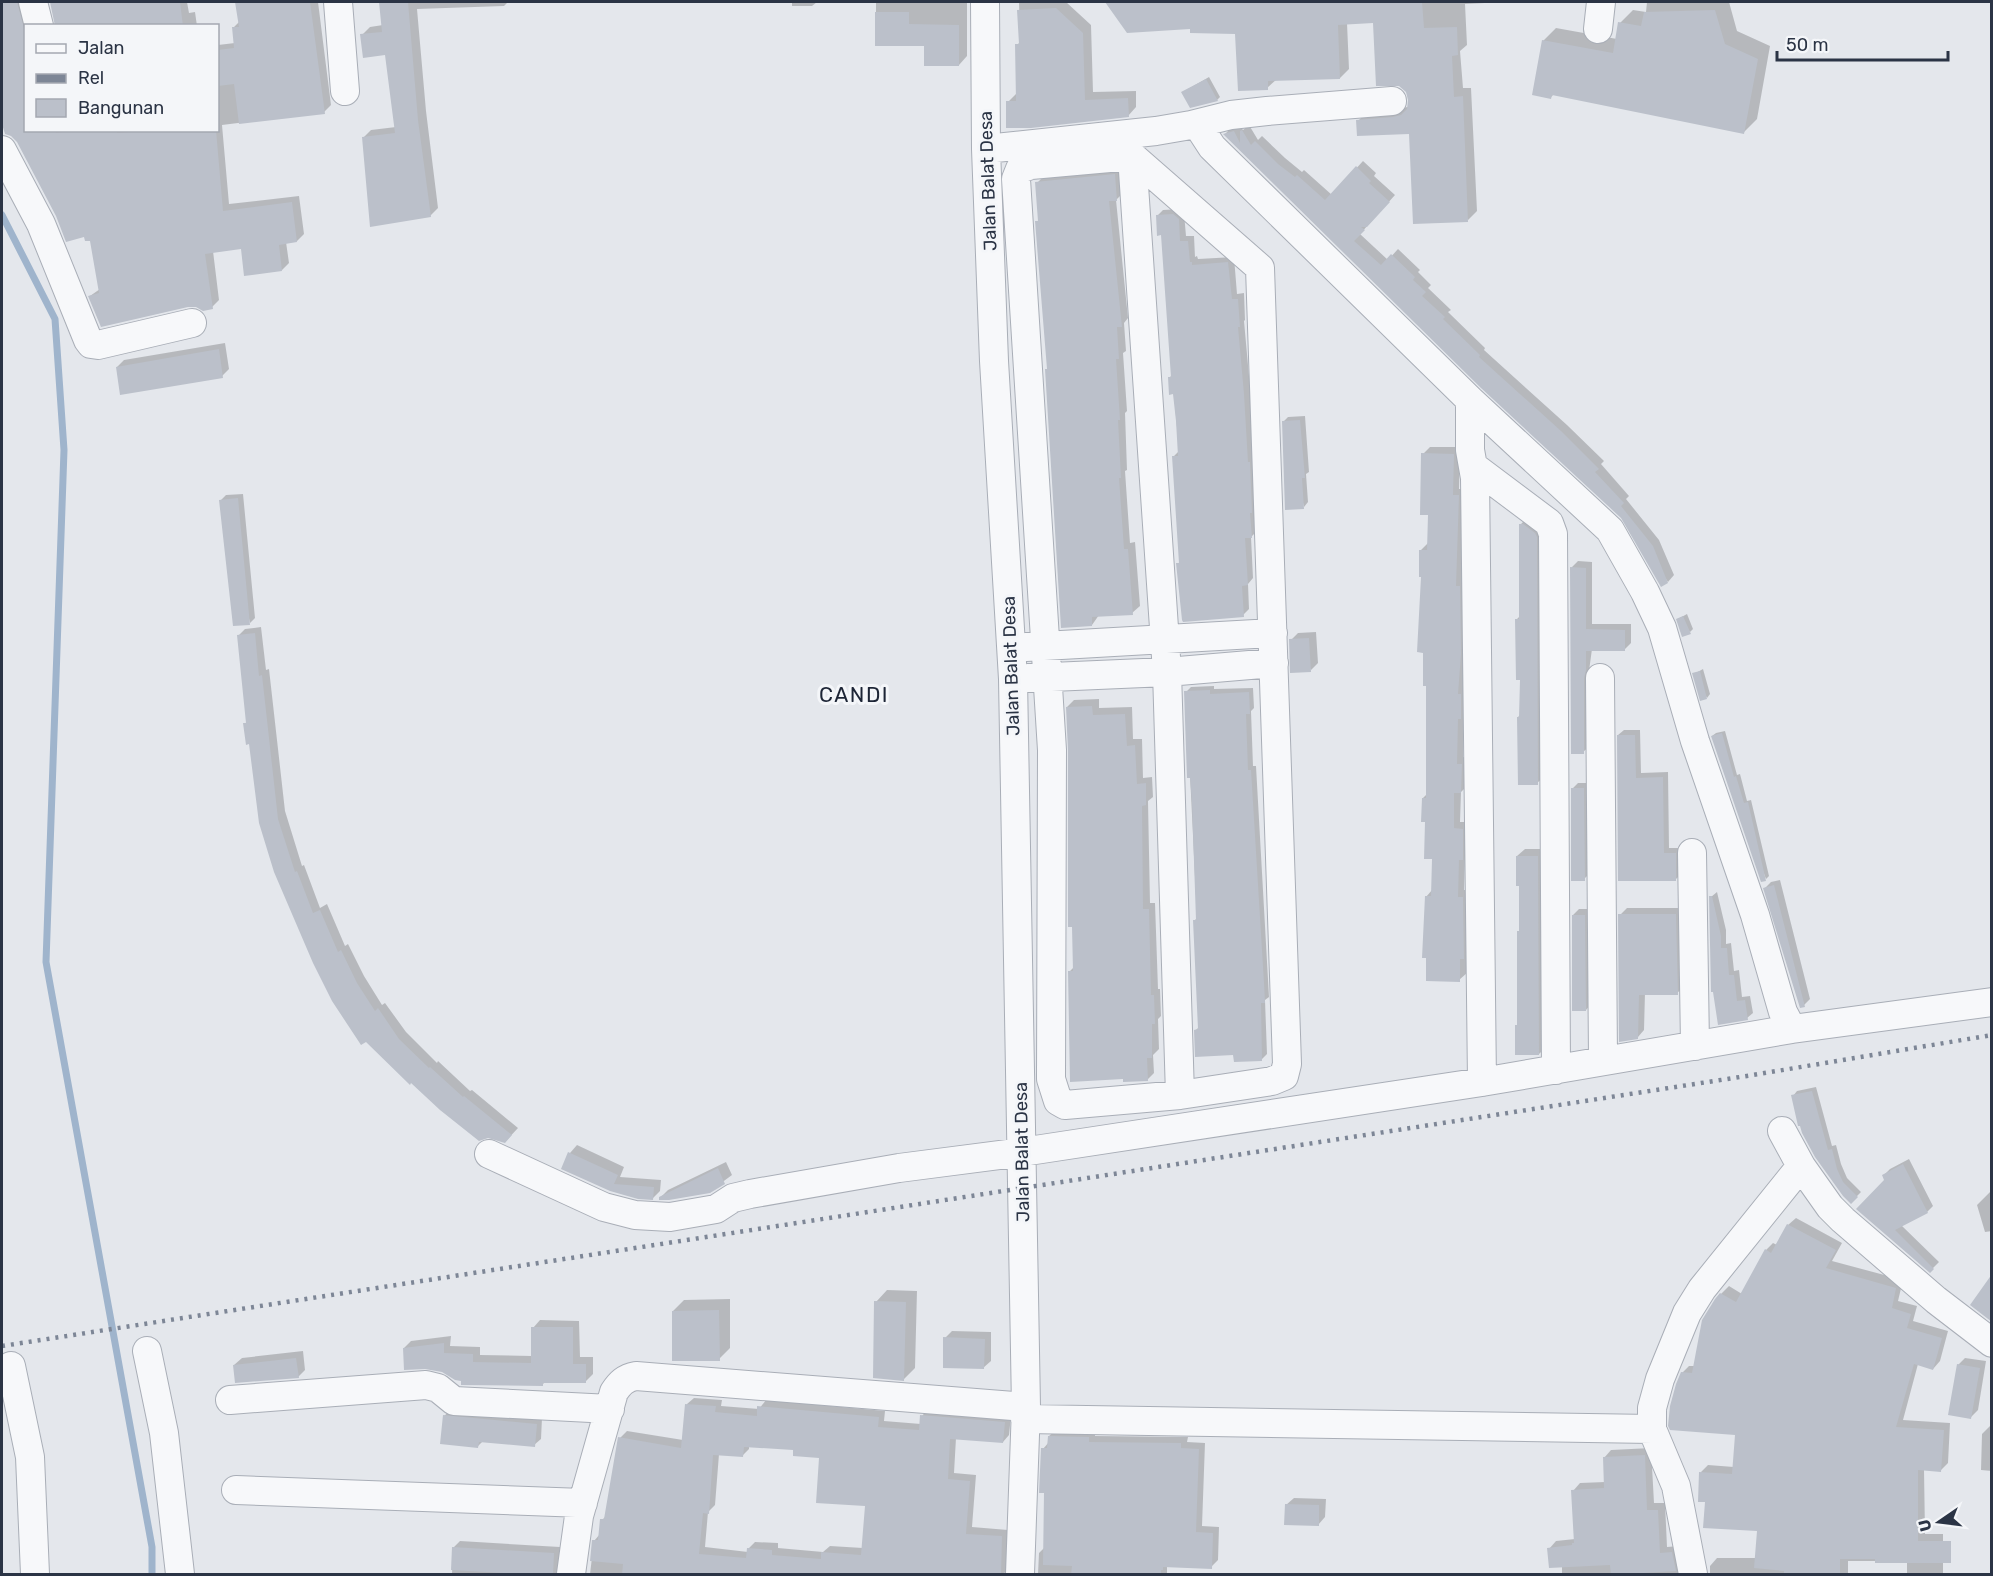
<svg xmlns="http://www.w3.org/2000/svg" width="1993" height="1576" font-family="Rubik,sans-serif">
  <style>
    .shadow { fill: #0003; fill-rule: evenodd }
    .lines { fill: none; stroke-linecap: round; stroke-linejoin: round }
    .stream { stroke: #9fb4cc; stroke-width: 7 }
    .building { fill: #bbc0ca; fill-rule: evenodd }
    .minor-casing { stroke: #a9aeb7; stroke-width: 30 }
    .minor { stroke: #f7f8fa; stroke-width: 28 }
    .rail { stroke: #7d8696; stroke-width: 4.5; stroke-dasharray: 3 6; stroke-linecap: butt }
    .labels { text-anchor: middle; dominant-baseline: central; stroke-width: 6; stroke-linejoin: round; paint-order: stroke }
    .street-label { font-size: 18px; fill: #2b3445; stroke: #f4f6f9 }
    .quarter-label { font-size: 21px; letter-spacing: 1.5px; fill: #1d2536; stroke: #f4f6f9 }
  </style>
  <rect width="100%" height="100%" fill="#e4e7ec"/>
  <path class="shadow" d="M2,2H24L26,26V74L18,121L2,126Z
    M51,2H187L189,13L195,12L197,26H56Z
    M237,2H318L331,105L324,112L222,125L229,204L299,196L304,234L297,241L286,242L289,263L282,270L242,248L213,251L219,300L212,307L90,296L100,289L91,239L57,216L18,141L26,130H218V45L235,43L233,28L239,22Z
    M381,2H508L504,6L417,9L426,111L438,208L430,216L363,138L371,130L396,127L387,53L362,35L370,27L383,25Z
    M792,2H817L812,6H792Z
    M876,2H967V56L959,65L925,45H876Z
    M1019,2H1066L1091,25L1093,92L1136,91V107L1128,116L1008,102L1016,94L1017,45L1020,42Z
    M1107,2H1505L1465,4L1467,45L1460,51L1463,88H1471L1477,211L1468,220L1410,132L1358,121L1367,112L1408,107L1410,100L1375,21L1347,23L1349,69L1340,78L1277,79L1267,88L1236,32L1191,28L1128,31Z
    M1647,2H1729L1737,31L1770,46L1757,119L1744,132L1554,94L1551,97L1543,41L1556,28L1617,39L1620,23L1633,10L1646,12Z
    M1209,77L1220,97L1217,100L1183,92Z
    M1249,125L1258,140L1262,136L1285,158L1302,172L1304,170L1332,195L1363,161L1376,173L1374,176L1395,195L1360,234L1388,260L1398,249L1420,270L1418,272L1431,285L1428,288L1451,310L1448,312L1485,348L1484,350L1567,425L1604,461L1601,464L1629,496L1626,499L1659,540L1674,575L1668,582L1622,517L1225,134L1231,128L1240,126L1243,130Z
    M1122,168L1124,192L1116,200L1128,318L1124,323L1126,351L1123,353L1127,411L1125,413L1127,470L1125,471L1130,543L1135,542L1140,606L1132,613L1099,615L1092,625L1046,370L1048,368L1037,222L1039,219L1037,183L1044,176Z
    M1180,209L1184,213L1186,236H1194L1195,257L1197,256L1198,259L1234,257L1237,294L1244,293L1245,320L1244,321L1250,387L1257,531L1251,537L1253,578L1248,584L1249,609L1243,615L1178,564L1180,561L1173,457L1179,451L1174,393L1169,378L1172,375L1163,234L1157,216L1163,210Z
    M225,343L229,369L222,376L117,367L124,360Z
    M1305,416L1309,472L1306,474L1308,502L1304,507L1283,422L1288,417Z
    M1430,447H1460L1459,489H1465L1463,757L1468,758V785L1461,792L1460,822H1469L1465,856L1464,890H1470L1467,973L1459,980L1426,897L1432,890L1433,858L1423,798L1427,794V685L1421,550L1428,543L1429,513L1423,454Z
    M243,494L255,618L250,623L221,500L226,495Z
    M1527,518L1541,527L1544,777L1537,783L1518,717L1521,714V678L1516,620L1521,615L1520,525Z
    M1578,561L1592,562V624H1631V643L1624,650L1592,649L1589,671L1590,746L1583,752L1571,568Z
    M1687,614L1693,629L1690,632L1678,619Z
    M261,627L266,670L269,669L285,811L302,866L304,865L320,908L327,904L345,946L348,944L364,976L382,1005L385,1003L406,1032L437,1063L438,1061L470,1091L472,1090L518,1128L505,1142L333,1000L245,724L247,721L238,636L245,629Z
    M1316,632L1318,663L1311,670L1291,640L1298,633Z
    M1703,669L1710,694L1707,698L1694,674Z
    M1214,686V689L1253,688L1254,708L1251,711L1253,766H1256L1269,997L1265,1000L1267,1054L1262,1059L1235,1054L1196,1030L1199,1027L1195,920L1197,918L1186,692L1191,687Z
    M1099,699V708L1132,707L1133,739H1142L1143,778L1152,777L1153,797L1148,801L1150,903H1155L1158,989H1160L1161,1016L1158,1019L1159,1049L1153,1055L1154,1073L1147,1080L1069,972L1075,966L1067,707L1074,700Z
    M1624,730H1640L1641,773L1668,772L1669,848H1680L1681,874L1675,880L1620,879L1618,735Z
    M1725,731L1737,775L1740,774L1747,801L1751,800L1769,876L1766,879L1712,736L1716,733Z
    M1578,783H1590V873L1584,879L1572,789Z
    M1525,849H1545L1546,1047L1539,1054L1516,1026L1519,1023V931L1521,929V885L1517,856Z
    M1780,880L1810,999L1804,1005L1765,888L1771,882Z
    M1717,892L1726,930V944L1731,943L1734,971L1739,970L1742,997L1750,996L1753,1013L1747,1018L1719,1023L1711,897Z
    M1627,908H1682L1684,987L1677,993H1645L1644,1030L1638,1037L1620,915Z
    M1579,909H1591L1592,1003L1586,1010L1573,915Z
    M1816,1087L1832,1146L1836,1145L1841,1164L1847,1178L1861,1192L1851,1202L1801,1124L1793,1096L1797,1091Z
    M577,1145L624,1167L620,1177L661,1180L660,1191L653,1198L563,1168L570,1153Z
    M1909,1159L1933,1206L1927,1212L1901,1225L1939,1262L1930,1271L1858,1209L1886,1180L1884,1175L1890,1169Z
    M726,1162L732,1175L709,1192L660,1198L668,1190Z
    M1991,1191L1992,1231L1985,1232L1977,1205Z
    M1796,1218L1842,1243L1832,1261L1903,1280L1898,1301L1917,1306L1913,1321L1948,1331L1940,1361L1933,1369L1918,1364L1903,1420L1950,1423L1948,1463L1941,1470L1924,1469L1925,1534H1943V1574H1907V1561H1848V1574H1710V1566L1717,1558H1756L1758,1530L1707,1501L1701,1472L1708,1465L1734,1467L1736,1434L1682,1373L1689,1366H1695L1721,1294L1729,1286L1742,1294L1766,1250L1773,1243L1777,1245L1788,1225Z
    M887,1290L917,1291L915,1368L904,1379L876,1302Z
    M730,1299V1348L719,1359L673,1311L684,1300Z
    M540,1320L579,1321L580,1357H593V1374L586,1381L545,1382L542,1385L462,1379L404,1348L411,1341L451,1336L450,1346L480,1347V1355L532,1356L533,1328Z
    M952,1331L991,1332V1361L983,1368L945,1338Z
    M303,1351L305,1370L298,1377L234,1365L242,1358Z
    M1965,1358L1986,1361L1978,1410L1971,1417L1958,1365Z
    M694,1398L722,1400L721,1406L759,1409L766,1400L885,1411L884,1421L921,1424L922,1416L928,1409L1011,1416L1009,1435L1003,1442L956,1438L954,1473L976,1475L972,1527L1008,1530L1007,1571L1003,1574H590L594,1541L600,1534L602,1520L607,1515L620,1438L627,1431L683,1440L687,1404ZM749,1446L795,1449L821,1457L867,1505L863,1548L830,1546L823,1552L778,1548V1543L755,1542L748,1549V1552L705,1547L708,1512L715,1505L719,1454L742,1456L749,1449Z
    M451,1410L542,1418L541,1439L534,1445L483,1441L478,1446L444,1416Z
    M1990,1426L1992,1427V1471L1981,1470L1982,1434Z
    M1056,1430H1095V1436L1188,1437L1187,1442L1205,1443L1202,1526L1219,1527L1218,1560L1211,1567L1167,1566V1574H1038L1039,1553L1045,1547L1046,1491L1043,1449L1049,1442V1436Z
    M1651,1448L1654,1503H1665L1667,1547L1679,1546L1686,1574H1562V1566L1549,1549L1556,1541L1575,1539L1573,1491L1580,1483L1605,1482L1604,1458L1611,1450Z
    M1294,1498L1326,1499L1325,1517L1318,1525L1286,1505Z
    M460,1541L560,1547L559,1574H452L453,1548Z"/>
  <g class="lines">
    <path class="stream" d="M2,215L55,319L64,450L46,962L152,1547V1574"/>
  </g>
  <path class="building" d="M2,2H17L26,35V130H55L56,133L74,130H117V133L152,130H216L223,211L292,202L297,242L279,245L282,271L244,276L241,249L205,254L213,309L203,311L196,307H188L101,327L88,296L99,293L90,241H85L84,237L66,242L56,216L17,142L11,136L5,134L2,124Z
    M50,2H180L183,26H55Z
    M235,2H310L325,114L239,124L234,84L218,86V50L234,48L232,27H239Z
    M379,2H408L418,120L431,217L370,227L362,137L395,133L385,55L363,58L360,34L382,32Z
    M1105,2H1304V3L1422,2L1424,28L1457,27L1458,55L1452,56L1454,97L1463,96L1468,222L1413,224L1409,134L1357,136L1356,120L1393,117L1401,115L1407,109L1408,100L1406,92L1399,86H1376L1373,23L1338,25L1340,79L1268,81V90L1238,91L1235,34L1190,33V29L1127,33Z
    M1056,8L1083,33L1085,100L1128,98L1129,117L1031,128H1006V101H1016L1015,44H1019L1017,10Z
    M1715,10L1725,44L1758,59L1744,134L1552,95L1551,99L1532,95L1542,40L1613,53L1618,22L1641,26L1644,12Z
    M875,12H909V24L959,25V66H924V46H875Z
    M1206,79L1218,101L1190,108L1181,92Z
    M1242,130L1251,145L1255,141L1278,164L1295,177L1297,175L1325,200L1356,166L1371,181L1369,183L1390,202L1367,227H1361L1365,230L1354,241L1381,265L1391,254L1415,277L1413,280L1426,292L1422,296L1445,317L1443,319L1480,355L1479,357L1561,431L1599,469L1595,472L1624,503L1621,506L1653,546L1668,583L1661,587L1621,518L1481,388L1223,134L1234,131L1240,143V131Z
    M1115,174L1117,201H1109L1122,327H1117L1119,359H1116L1120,420H1118L1121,478H1119L1124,549H1128L1133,615L1092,617V626L1061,628L1045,369H1047L1035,221H1038L1035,182Z
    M1173,214L1179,219L1180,241H1188L1190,262H1192V265L1228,262L1232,299H1238L1240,327H1238L1244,394L1248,462H1250L1252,513H1250L1252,538H1245L1248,585L1242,586L1244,617L1183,622L1182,620L1176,563H1179L1172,456H1178L1176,421L1173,394L1169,395L1168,377H1171L1161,235L1157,236L1156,215Z
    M219,349L223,378L120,395L116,367Z
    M1300,420L1305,478H1302L1304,509L1285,510L1282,421Z
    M1421,453L1454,454L1453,495H1459L1456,586H1460L1461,654L1458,694H1461V719H1458L1457,764H1462L1461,793H1454V828L1463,829V860H1459L1458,897H1463L1464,959H1460V982L1426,981V958H1422L1425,896H1431L1432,859H1424L1425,822H1421L1422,798H1426V686H1423V653L1417,652L1421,577H1419V550H1427L1428,515H1420Z
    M238,498L250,625L233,626L219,500Z
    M1519,524H1523L1535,533L1537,537L1538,785H1518L1517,717H1519L1520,680H1516L1515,619H1519Z
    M1570,567L1586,568V629L1625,630V651H1586V670L1584,678V754H1571Z
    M1683,616L1691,634L1682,637L1676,619Z
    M255,633L259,676L262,675L278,819L295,872L297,871L313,913L320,910L338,952L341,950L357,983L375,1011L378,1008L399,1039L429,1068L430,1067L463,1097L464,1096L512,1135L505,1143L488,1138L479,1141L440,1110L411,1083L410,1085L366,1042L361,1045L332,1001L313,963L274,872L259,823L249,744L246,745L243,723H246L237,635Z
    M1309,638L1311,672L1290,673L1289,639Z
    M1700,671L1707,699L1700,701L1692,673Z
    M1210,690V694L1249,692L1250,714H1246L1248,770H1251L1264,983L1265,1003H1261L1262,1061L1234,1062L1233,1055L1195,1057L1194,1030L1198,1029L1193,920H1196L1192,803L1190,778H1187L1184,691Z
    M1092,706L1093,715L1125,714L1127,746L1135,745L1137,784L1146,783V805L1142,806L1143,909H1149L1151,995H1154L1155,1024H1152V1058H1147L1148,1081L1123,1082V1079L1070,1082L1068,971H1073L1072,927H1068V750L1066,707Z
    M1722,733L1734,777L1736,776L1744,803L1748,802L1766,881L1761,882L1711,736Z
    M1617,735H1635L1636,778L1663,777L1664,853H1676V881H1618Z
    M1571,788H1584L1585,881H1571Z
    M1516,856H1538L1539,1055H1515V1025H1517V931H1519V886H1516Z
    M1774,885L1805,1007L1800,1008L1763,888Z
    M1709,896H1712L1721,936V948H1727L1729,975H1734L1737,1001L1745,1000L1748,1020L1718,1025L1713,992H1711Z
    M1618,914H1676L1678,995H1639L1638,1039L1619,1042Z
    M1572,915H1585L1586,1011H1572Z
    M1812,1091L1828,1150L1832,1149L1837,1169L1843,1182L1858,1197L1851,1204L1843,1196L1815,1157L1802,1133L1800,1126H1798L1791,1095Z
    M568,1152L618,1175L614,1184L654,1187L653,1200L638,1199L610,1191L561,1169Z
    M1903,1164L1928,1213L1895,1230L1934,1269L1930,1273L1856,1209L1884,1180L1882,1175Z
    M718,1168L725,1184L710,1193L669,1200H659V1197Z
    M1787,1224L1836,1250L1826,1268L1896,1288L1892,1308L1911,1314L1907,1328L1942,1338L1933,1370L1914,1364L1896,1427L1944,1430L1941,1472L1918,1470V1541H1951V1563H1875V1559H1840V1575H1784V1571L1754,1568L1757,1531L1703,1528L1705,1502H1698L1699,1472L1732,1474L1735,1435L1670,1430L1668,1426L1670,1406L1676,1384L1681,1372L1692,1373L1702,1320L1715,1299L1720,1293L1736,1302L1765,1249L1771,1253Z
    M1992,1274V1322L1970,1305Z
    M874,1301L906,1302L904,1381L873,1378Z
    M719,1310L720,1361H672V1311Z
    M531,1327H573V1364H586V1383H543V1386L461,1385V1381L455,1380L442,1372L425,1369L404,1370L403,1348L444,1343V1353L473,1354V1362L531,1363Z
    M943,1337L985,1339L984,1369L943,1368Z
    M296,1358L299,1378L235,1383L233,1365Z
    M1957,1364L1980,1368L1971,1419L1948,1415Z
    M685,1404L716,1406L715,1412L757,1416V1406L879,1417L878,1427L919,1430L920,1415L1005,1422L1003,1443L950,1439L948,1479L970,1481L966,1534L1002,1536L1001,1575L927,1573V1575H622L623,1564L590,1561L592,1540H598L600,1519H604L618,1437L681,1448ZM744,1447L793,1450V1456L819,1458L816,1503L865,1506L861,1555L821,1552V1559L772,1555V1550L747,1548L746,1558L699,1554L703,1513L709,1514L713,1455L743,1457Z
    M443,1415L537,1424L535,1447L479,1442L478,1448L440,1444Z
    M1048,1436L1089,1437V1442L1181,1443V1448L1199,1449L1196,1532L1213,1533L1212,1569L1163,1567V1570H1161V1575H1071L1072,1566L1043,1565L1044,1493H1039L1041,1448H1047Z
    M1645,1455L1647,1510H1658L1660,1553L1672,1552L1676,1571L1611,1575L1610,1565L1549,1568L1547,1548L1572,1545V1543H1574L1571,1490L1604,1488L1603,1457Z
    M1285,1504L1319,1505V1526L1284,1525Z
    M452,1547L554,1553L553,1575H503V1573L451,1570Z"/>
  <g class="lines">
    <g class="minor-casing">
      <path id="minor" d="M33,2L39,26
        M338,2L345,91
        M985,2L986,149L994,361L1013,679L1026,1407L1020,1574
        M1598,29L1601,2
        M1197,124L1212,147L1470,400L1610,530L1645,592L1662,628L1695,741L1755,915L1783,1012L1792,1029
        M986,149L1156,131L1191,125L1231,115L1267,111L1392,101
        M2,150L41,224L88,340L91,344L98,345L192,323
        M1132,156L1260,268L1287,1064L1284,1076L1272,1081L1180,1095L1065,1105L1058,1101L1051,1079L1052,750L1016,179L1020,169L1031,165Z
        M1132,156L1167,672L1180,1095
        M1470,400V450L1475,478L1482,1082
        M1473,466L1549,523L1553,534L1556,1070
        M1026,647L1273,633
        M1028,678L1167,672L1274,663
        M1600,678L1603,1060
        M1692,853L1695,1046
        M1782,1131L1801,1166
        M489,1154L604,1207L635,1215L670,1217L716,1209L733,1198L750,1194L899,1168L1022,1152L1482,1082L1792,1029L1992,1002
        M147,1351L164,1433L180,1574
        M11,1366L30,1457L35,1574
        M230,1400L426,1385L438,1388L454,1401L610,1409
        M1025,1419L1652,1429L1676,1486L1693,1574
        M1652,1429V1408L1660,1379L1687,1313L1702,1289L1801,1166L1830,1207L1843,1220L1936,1300L1992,1343
        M236,1490L583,1503
        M571,1574L579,1516L614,1392C620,1383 625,1378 636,1376L1026,1407"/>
    </g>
    <use href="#minor" class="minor"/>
    <path class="rail" d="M2,1346L1753,1075L1992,1035"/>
  </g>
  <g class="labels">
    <g class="street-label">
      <text transform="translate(988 181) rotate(-92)">Jalan Balat Desa</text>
      <text transform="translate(1011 666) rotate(-92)">Jalan Balat Desa</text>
      <text transform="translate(1022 1152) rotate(-91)">Jalan Balat Desa</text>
    </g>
    <g class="quarter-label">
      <text x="854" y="694">CANDI</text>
    </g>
  </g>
  <rect width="1993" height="1576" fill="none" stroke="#2b3445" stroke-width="6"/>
  <rect x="24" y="24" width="195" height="108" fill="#f4f6f9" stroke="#a4a8b1" stroke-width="1.5"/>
  <rect x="36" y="44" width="30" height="9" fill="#f7f8fa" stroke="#a4a8b1" stroke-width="1.5"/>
  <text x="78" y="54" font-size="18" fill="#2b3445">Jalan</text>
  <rect x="36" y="74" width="30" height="9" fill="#7d8696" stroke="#a4a8b1" stroke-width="1.5"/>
  <text x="78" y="84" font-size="18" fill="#2b3445">Rel</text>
  <rect x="36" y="99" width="30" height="18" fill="#bbc0ca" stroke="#a4a8b1" stroke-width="1.5"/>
  <text x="78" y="114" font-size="18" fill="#2b3445">Bangunan</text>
  <g transform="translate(1939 1522) rotate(256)" stroke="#f4f6f9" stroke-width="4.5" paint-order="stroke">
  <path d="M0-4.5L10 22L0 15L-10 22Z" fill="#2b3445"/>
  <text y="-9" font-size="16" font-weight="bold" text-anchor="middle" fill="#2b3445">U</text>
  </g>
  <path d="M1777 51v9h171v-9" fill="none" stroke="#2b3445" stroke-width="3"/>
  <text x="1786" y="51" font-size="18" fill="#2b3445" stroke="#f4f6f9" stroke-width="4.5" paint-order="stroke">50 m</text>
</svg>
